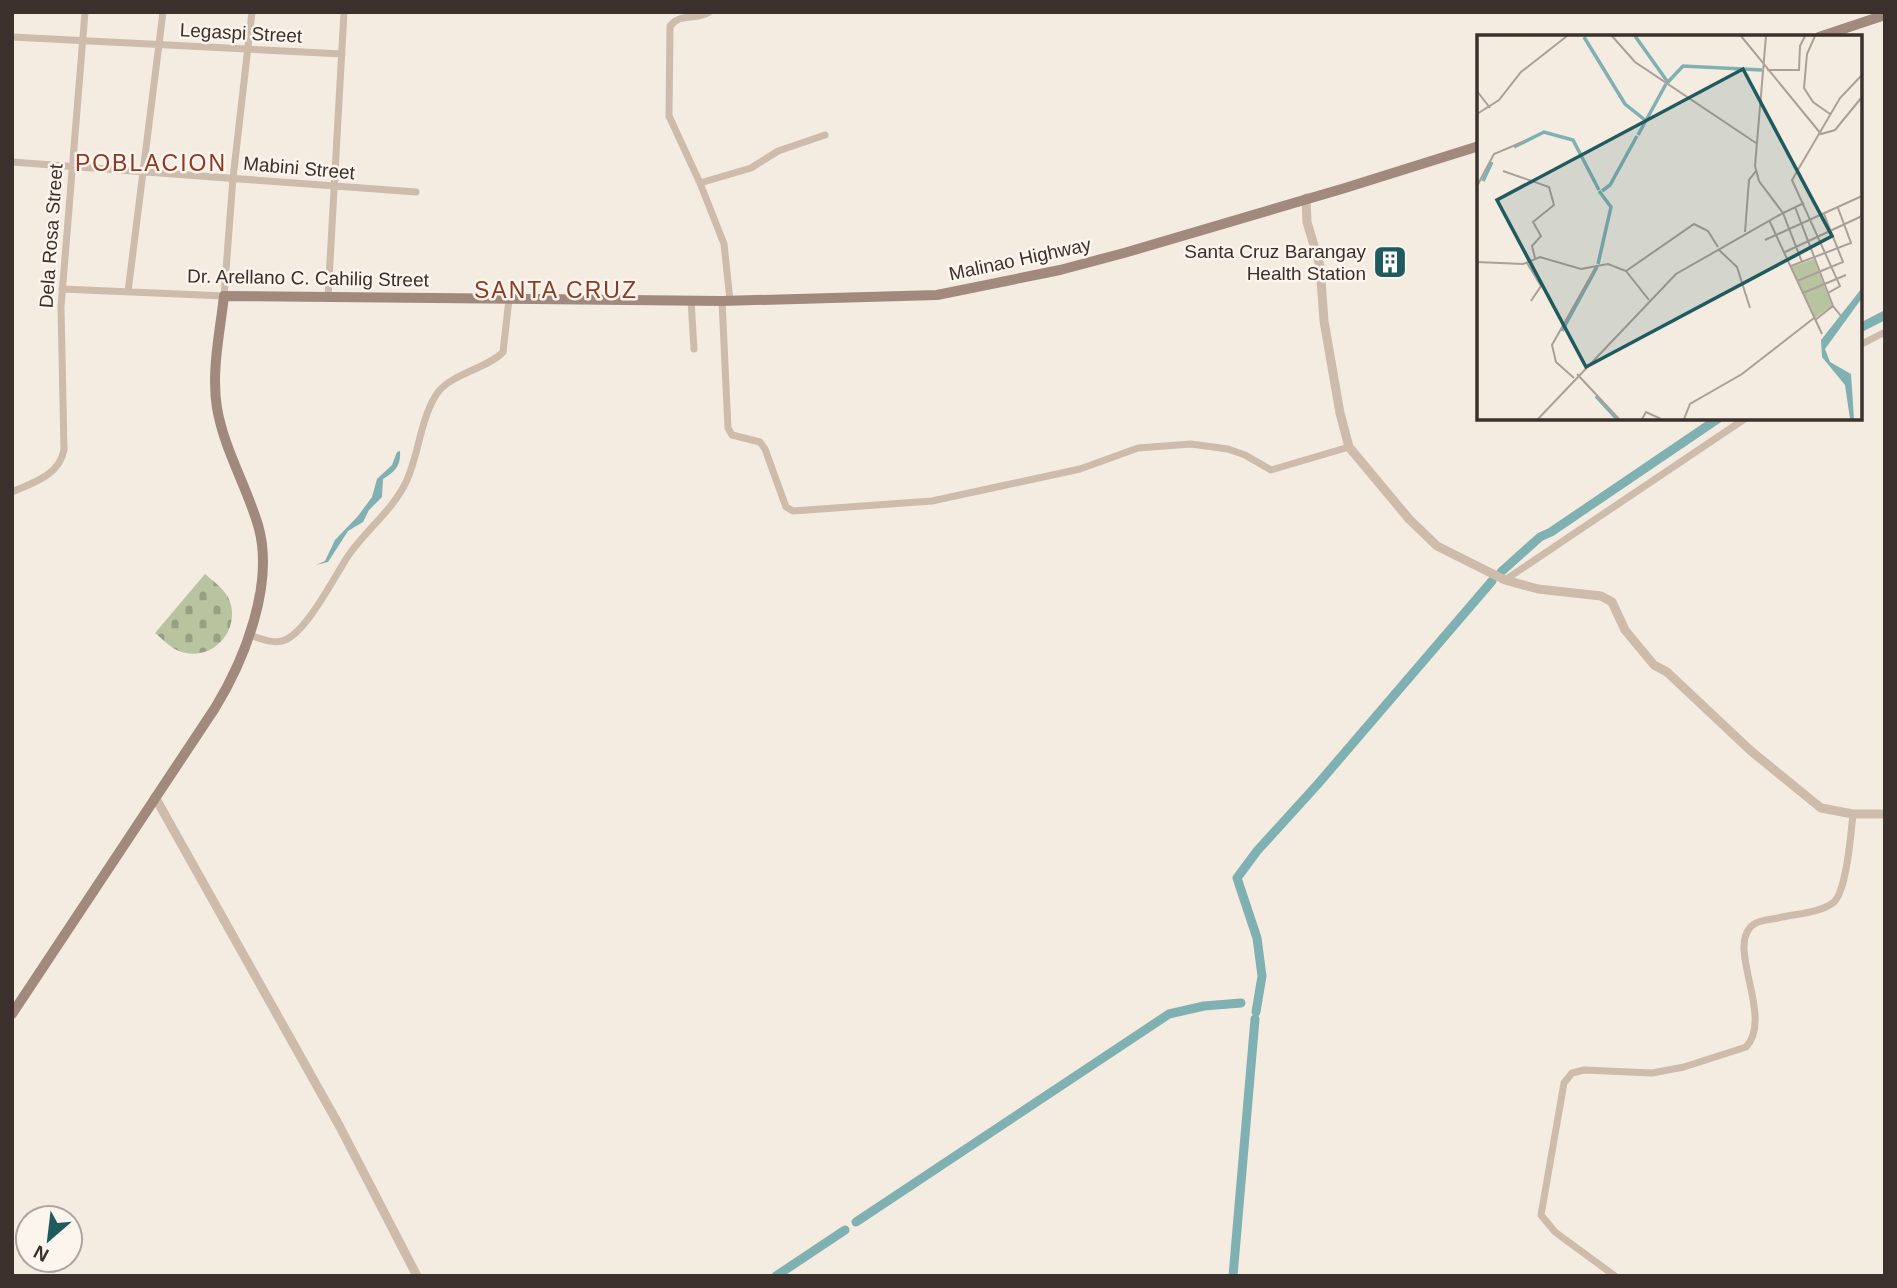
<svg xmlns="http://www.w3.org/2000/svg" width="1897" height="1288" font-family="Arial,sans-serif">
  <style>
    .cemetery { fill: url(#cemetery-stones) }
    .water { fill: #7fb0b2 }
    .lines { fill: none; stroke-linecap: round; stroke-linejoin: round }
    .canal { stroke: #7fb0b2; stroke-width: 9 }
    .minor { stroke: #cdbbac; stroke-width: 7 }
    .tertiary { stroke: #cdbbac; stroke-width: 9 }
    .secondary { stroke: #a18a7d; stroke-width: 10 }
    .labels { text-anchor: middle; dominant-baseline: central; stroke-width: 5; stroke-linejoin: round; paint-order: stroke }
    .street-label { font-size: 19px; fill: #3b302b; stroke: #fbf5ee }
    .poi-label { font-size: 19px; fill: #3b302b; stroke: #fbf5ee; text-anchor: end }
    .quarter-label { font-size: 23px; letter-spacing: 2px; fill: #8c3b22; stroke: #fbf5ee }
    .inset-river { fill: none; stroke: #7fb0b2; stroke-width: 3.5 }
    .inset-road { fill: none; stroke: #aaa098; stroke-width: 2 }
    .view { fill: #1f5a5e; fill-opacity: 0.15; stroke: #1f5a5e; stroke-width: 3.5 }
    .inset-edge { fill: none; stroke: #3b302b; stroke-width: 3.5 }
  </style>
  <defs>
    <pattern id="cemetery-stones" width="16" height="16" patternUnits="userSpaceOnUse" patternTransform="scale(1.75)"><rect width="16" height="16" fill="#b8c4a0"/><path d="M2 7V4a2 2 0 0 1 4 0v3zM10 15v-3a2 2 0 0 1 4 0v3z" fill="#97a083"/></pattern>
  </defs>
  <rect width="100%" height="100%" fill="#f4ebe1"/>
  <path class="cemetery" d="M205,574C213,581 222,587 228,597C242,625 218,659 186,653C173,651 165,641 155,633Z"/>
  <path class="water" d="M400,451C401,466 395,472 383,479L382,497L369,510L363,522L348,531L328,562L316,565L325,561L335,540L358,516L372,497L377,479L392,465L397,452Z"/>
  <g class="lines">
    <path class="canal" d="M1860,328L1885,315
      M1501,572L1540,537L1551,532L1719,418
      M1256,1012L1262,976L1257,938L1237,878L1257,851L1317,785L1492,581
      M856,1222L1169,1014L1204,1006L1241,1003
      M776,1276L845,1230
      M1233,1276L1255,1019"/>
    <path class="minor" d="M709,12C696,21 681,12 670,26L669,116L700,183L724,244L730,300
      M12,37L342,54
      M12,162L416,192
      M700,183L751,168L778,151L825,135
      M62,289L224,296L233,178L252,12
      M128,292L163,12
      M328,297L344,12
      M691,300L694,349
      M722,301L728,428L732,435L760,442L765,449L786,507L793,511L932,501L1080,469L1138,448L1191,444L1228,449L1245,455L1271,470L1349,447
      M1860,345L1885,332
      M12,492C35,482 59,475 64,450L61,307L85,12
      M1505,580L1746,418
      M249,635C259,638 275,645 285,640C307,631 335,576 348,556C366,530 394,509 407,480C419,453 420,421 436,395C449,374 487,369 503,352L509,299
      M1615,1276L1555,1232L1541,1215L1564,1083L1572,1073L1584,1070L1652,1073L1684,1067L1746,1047C1773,1019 1730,953 1749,929C1755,920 1768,920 1778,918C1794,914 1821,913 1834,902C1847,890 1851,832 1853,814"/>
    <path class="tertiary" d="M1306,198L1307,222L1320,266L1324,321L1340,413L1349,447L1409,519L1437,546L1505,580L1538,589L1601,596L1612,602L1625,630L1654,665L1667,672L1751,751L1821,808L1853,814H1885
      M155,797L340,1127L417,1276"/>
    <path class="secondary" d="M1819,37L1885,15
      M12,1014L215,708C245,659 275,583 258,525C246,485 224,449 217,408C211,372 220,332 224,296L722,301L937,295L1060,270L1124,253L1345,188L1479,146"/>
  </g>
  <defs>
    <g id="building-square" transform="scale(1.75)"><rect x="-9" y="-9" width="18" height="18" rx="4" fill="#1f5a5e" stroke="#fbf5ee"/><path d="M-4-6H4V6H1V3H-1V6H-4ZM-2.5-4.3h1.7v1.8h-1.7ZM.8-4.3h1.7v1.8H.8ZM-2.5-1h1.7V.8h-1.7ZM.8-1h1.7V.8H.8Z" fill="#fff"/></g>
  </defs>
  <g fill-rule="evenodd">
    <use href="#building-square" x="1390" y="262"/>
  </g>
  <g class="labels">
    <g class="street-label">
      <text transform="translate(241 33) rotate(3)">Legaspi Street</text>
      <text transform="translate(299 168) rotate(5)">Mabini Street</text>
      <text transform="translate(51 236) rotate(-86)">Dela Rosa Street</text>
      <text transform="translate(1020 259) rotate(-12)">Malinao Highway</text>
      <text transform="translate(308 278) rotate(1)">Dr. Arellano C. Cahilig Street</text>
    </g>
    <g class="poi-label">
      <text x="1366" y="251">Santa Cruz Barangay<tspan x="1366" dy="22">Health Station</tspan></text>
    </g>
    <g class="quarter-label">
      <text x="151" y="163">POBLACION</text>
      <text x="556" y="290">SANTA CRUZ</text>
    </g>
  </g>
  <g transform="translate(1477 35)">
    <rect width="385" height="385" fill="#f4ebe1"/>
    <path d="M337,224L355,271L338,283L314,232Z" fill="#b8c4a0"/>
    <path d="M385,253V263L348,314L353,327L374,339L377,384H373L368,350L345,322L344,305Z" fill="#7fb0b2"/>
    <path class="inset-river" d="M158,1L190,46M107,2L148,69L168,85M190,48L206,31L285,35M161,100L189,49M37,112L67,97L96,105L122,155M6,146L15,127M125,156L133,150L160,101M121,229L134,172L122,156M85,296L120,232M119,361L140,384"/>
    <path class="inset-road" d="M135,1L158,27L279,108M264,1L344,99L358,95L385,62M338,1L330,19L327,53L336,67L353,79M290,35H322L323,11L328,1M0,56L13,73M0,79L22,65L44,37L90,1M26,136L72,152L77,170L56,187L64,201L55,211L58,223M0,151L17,119L48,106M318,172L356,271L364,281M292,185L345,299M268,197L272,145L279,136M288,205L385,161M241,214L260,232L273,273M308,217L385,181M0,227L46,229L63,222L104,234L131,229L149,236L172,265M325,227L306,178L327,168M50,228L64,251L54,266M314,231L374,208L361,173M149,236L217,189L231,196L241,212M320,246L366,227L347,179M326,258L369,240M351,258L363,251L315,145L363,63L385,40M338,285L356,271M100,339L142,384M97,343L79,327L75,310L120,230M61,384L199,239L306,178L282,146L278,131L289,1M165,384L169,377L184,384M207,384L213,369L265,339L337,283"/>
    <path class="view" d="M266,34L355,201L109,332L20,165Z"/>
    <rect width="385" height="385" class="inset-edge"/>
  </g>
  <rect width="1897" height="1288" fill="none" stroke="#3b302b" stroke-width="28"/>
  <g transform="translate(49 1239) rotate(208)"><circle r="33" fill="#fbf5ee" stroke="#aea6a0" stroke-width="2"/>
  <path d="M0-5L12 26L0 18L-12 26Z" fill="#1f5a5e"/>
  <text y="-10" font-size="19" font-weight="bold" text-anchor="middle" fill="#3b302b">N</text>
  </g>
</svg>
